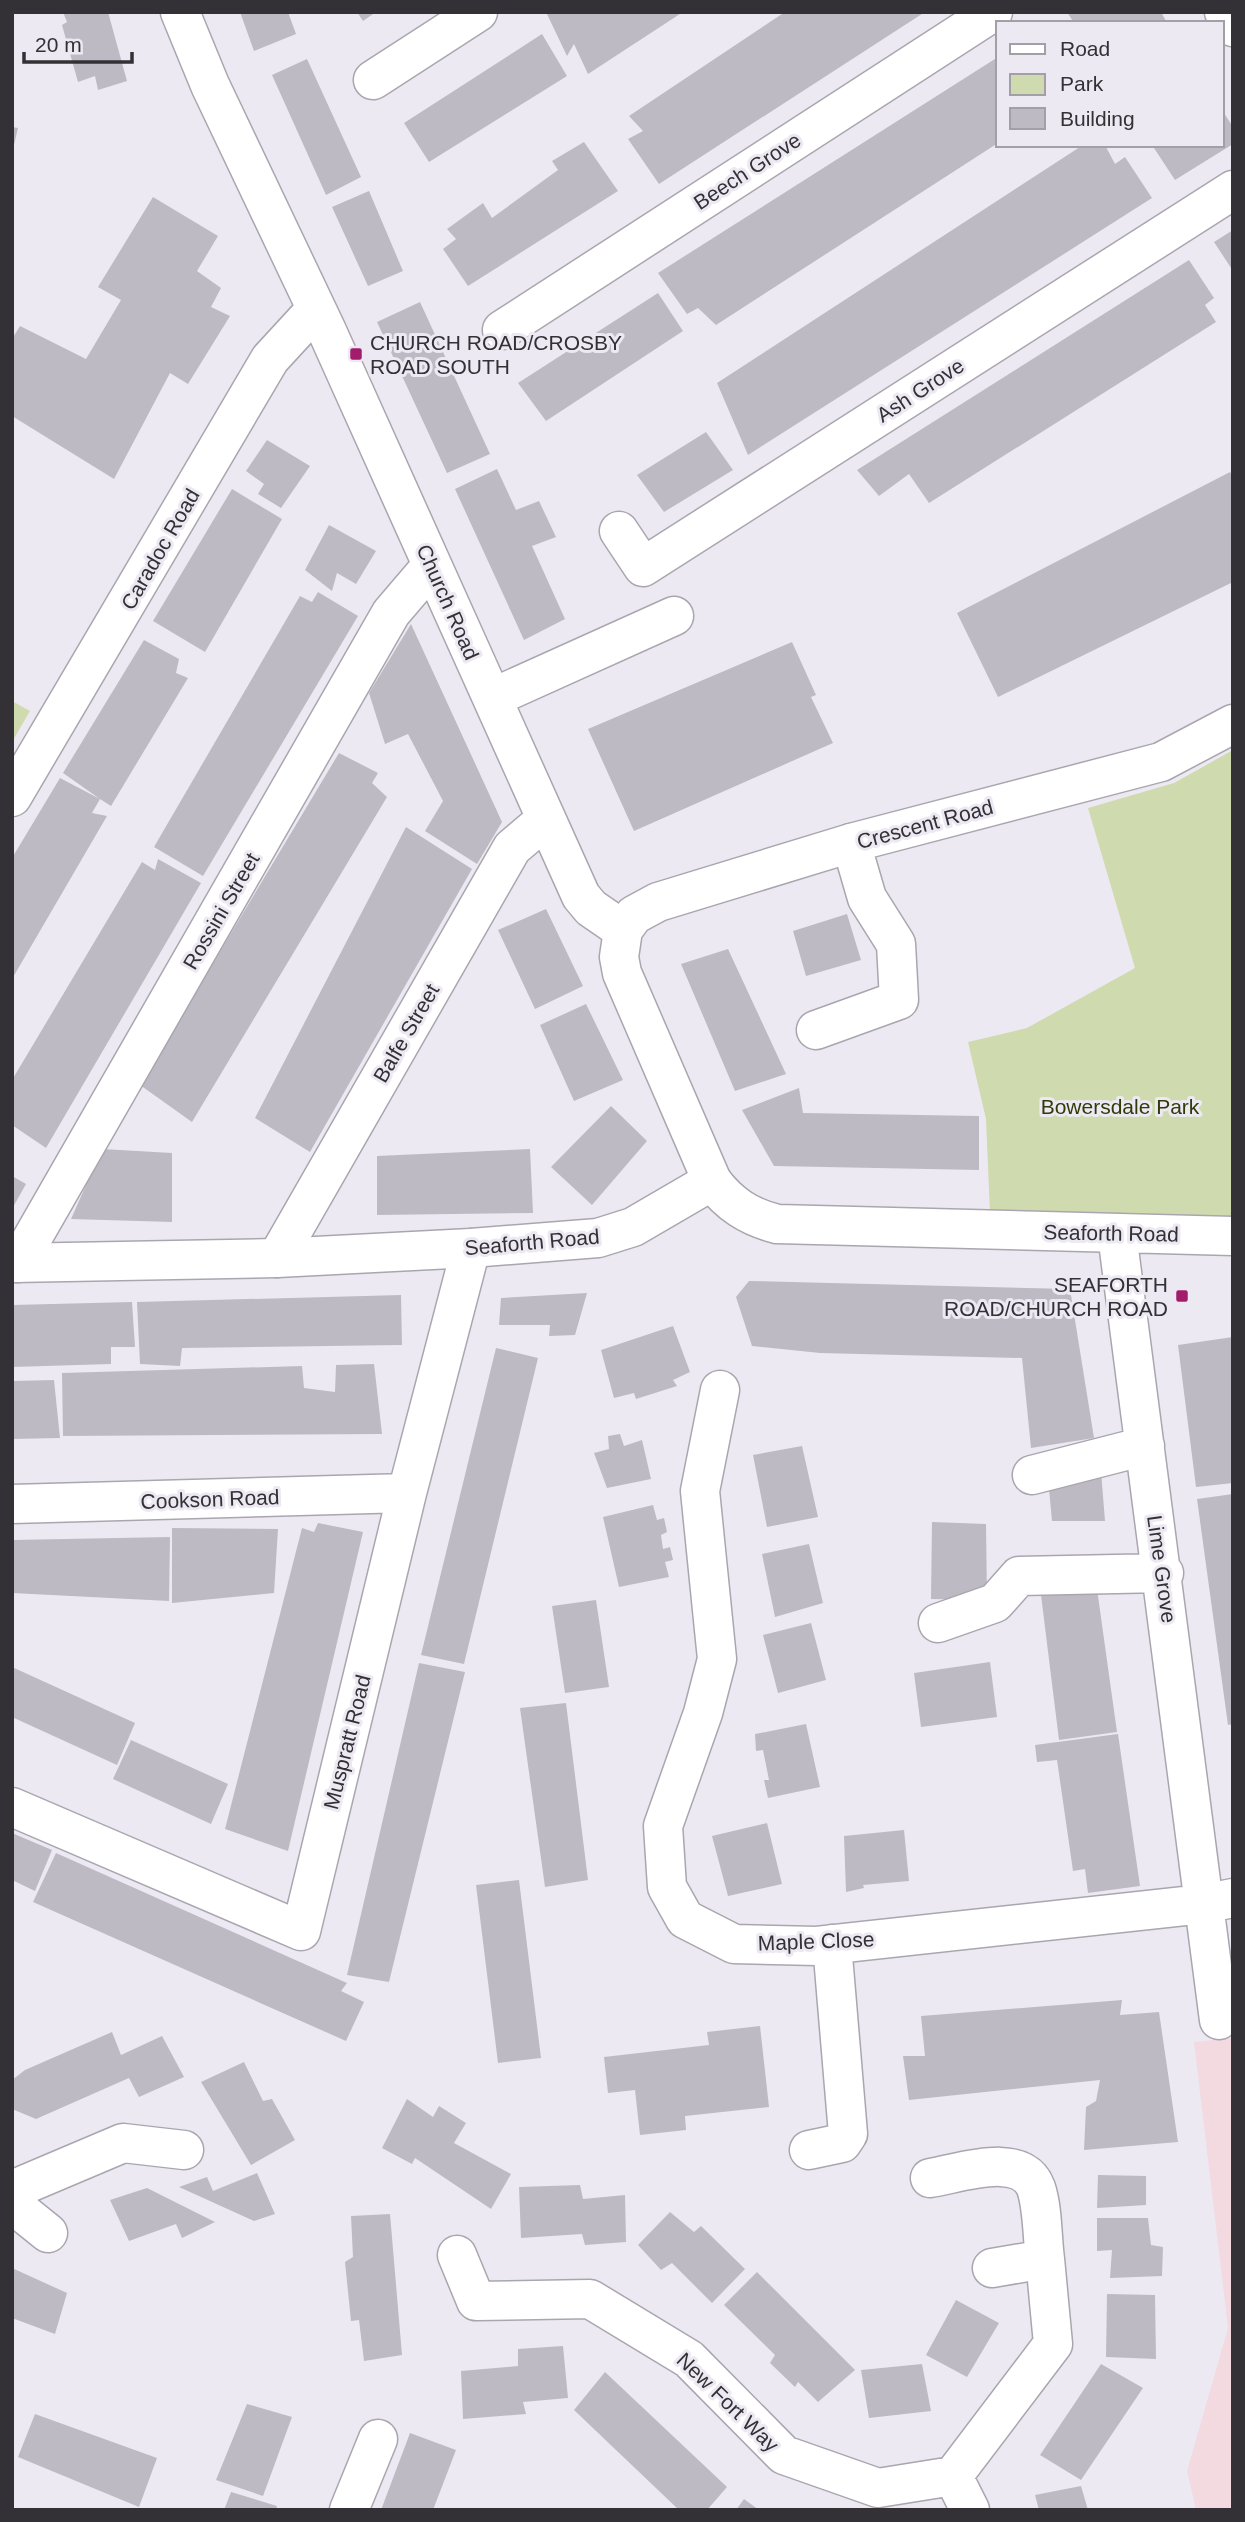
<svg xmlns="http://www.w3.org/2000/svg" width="1245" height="2522" font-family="Helvetica,sans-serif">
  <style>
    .education { fill: #f3dae1 }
    .green { fill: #cfdbae }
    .building { fill: #bebac4 }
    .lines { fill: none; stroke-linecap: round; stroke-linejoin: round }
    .minor-casing { stroke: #aaa6af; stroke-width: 41 }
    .major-casing { stroke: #aaa6af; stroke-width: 41 }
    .minor { stroke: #fff; stroke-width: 38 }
    .major { stroke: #fff; stroke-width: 38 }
    .poi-dot { fill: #a11c6b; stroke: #ede9f3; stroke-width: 2.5 }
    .labels { text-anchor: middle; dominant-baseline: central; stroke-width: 6; stroke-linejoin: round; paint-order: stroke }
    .street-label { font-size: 21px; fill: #333135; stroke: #ede9f3 }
    .poi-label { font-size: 21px; fill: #333135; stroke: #ede9f3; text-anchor: start }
    .park-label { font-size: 21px; fill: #323b08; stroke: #ede9f3 }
  </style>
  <rect width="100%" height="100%" fill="#ede9f3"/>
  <path class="education" d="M1233,2038V2510H1196L1187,2471L1228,2328L1194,2042Z"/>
  <path class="green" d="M12,701L30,711L12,742Z
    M1233,750V1221L990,1214L986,1119L968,1042L1027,1028L1135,968L1088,808L1174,783Z"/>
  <path class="building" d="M63,12H108L127,81L98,90L95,76L78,82L62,25L67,22Z
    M240,12H288L296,34L254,51Z
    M357,12H376L363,21Z
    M546,12H683L588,74L574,44L567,56Z
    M785,12H925L659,184L628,139L643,131L629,116Z
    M1067,12H1161L1167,23H1074Z
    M542,34L567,76L429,162L404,123Z
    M998,57V143L716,325L698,308L687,314L658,273Z
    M307,59L361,177L326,195L272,75Z
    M1222,110L1233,127V144L1175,180L1152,145H1222Z
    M12,127L18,128L13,149H12Z
    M584,142L618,191L468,286L443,249L456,239L447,229L483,203L492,218L558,170L552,161Z
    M1083,145H1105L1115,164L1125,157L1152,198L748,455L717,383Z
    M369,191L403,271L368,286L332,207Z
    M153,197L218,236L197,271L221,288L211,307L230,316L188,384L170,373L114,479L12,416V339L20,326L86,359L121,300L98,287Z
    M1233,230V271L1214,242Z
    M1189,260L1214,298L1205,305L1216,322L929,503L909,474L879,496L857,470Z
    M658,293L683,331L546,421L518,383Z
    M420,302L490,454L447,473L377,322Z
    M706,432L733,470L664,512L637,475Z
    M267,440L310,466L281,508L258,494L264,484L246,471Z
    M497,469L516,510L539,501L556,537L532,546L565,619L524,640L455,489Z
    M1230,472L1233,477V582L998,697L957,613Z
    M232,489L282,519L205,652L153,621Z
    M329,525L376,551L356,584L337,573L332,591L305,570Z
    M318,592L358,616L203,876L154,847L300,596L312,602Z
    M411,624L502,822L477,864L425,831L443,801L408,734L385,744L369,693Z
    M144,640L179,659L176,673L188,678L111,806L100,799L92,813L107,816L12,979V858L60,778L100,799L63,773Z
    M792,642L816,695L811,697L833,743L634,831L588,729Z
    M339,753L378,773L372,783L387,797L192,1122L140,1085Z
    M406,827L472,869L310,1152L255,1118Z
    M158,859L201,883L46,1148L12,1125V1080L142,862L155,870Z
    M546,909L583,986L535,1009L498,930Z
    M847,914L861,960L806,976L793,931Z
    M728,949L786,1074L735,1091L681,964Z
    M586,1004L623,1080L574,1101L540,1025Z
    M799,1088L803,1113L979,1116V1170L774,1166L742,1110Z
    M611,1106L647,1141L592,1205L551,1167Z
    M102,1149L172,1153V1222L71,1219Z
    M530,1149L533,1213L377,1215V1156Z
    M12,1176L26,1184L12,1209Z
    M749,1281L1070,1289L1094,1438L1031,1448L1022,1358L820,1353L752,1346L736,1297Z
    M587,1293L575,1335L549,1336L550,1325H499L501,1298Z
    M401,1295L402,1345L182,1348L180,1366L140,1364L137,1302Z
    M132,1302L135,1347H111V1364L12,1367V1305Z
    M673,1326L690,1372L673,1380L677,1386L636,1399L634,1393L614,1398L601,1350Z
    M1233,1337V1483L1196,1487L1178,1345Z
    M496,1348L538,1358L464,1664L421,1655Z
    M374,1364L382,1434L63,1436L62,1373L302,1366L304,1388L335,1392L336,1365Z
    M54,1380L60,1438L12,1439V1381Z
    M620,1434L624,1446L642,1440L651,1479L607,1488L594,1453L609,1449L608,1436Z
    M802,1446L818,1517L767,1527L753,1455Z
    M1101,1471L1105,1521H1052L1048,1478Z
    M1233,1494V1724L1228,1725L1197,1499Z
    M653,1505L657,1520L664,1518L667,1532L661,1535L663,1549L670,1547L673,1560L665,1562L669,1577L619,1587L603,1517Z
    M932,1522L986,1524L987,1600L931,1599Z
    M318,1523L363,1532L288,1851L225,1829L302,1528L314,1532Z
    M172,1528L278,1529L274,1593L172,1603Z
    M170,1537L169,1601L12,1593V1540Z
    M809,1544L823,1603L775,1617L762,1554Z
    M1097,1589L1117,1732L1059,1740L1041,1595Z
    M596,1600L609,1687L565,1693L552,1606Z
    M811,1623L826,1680L778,1693L763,1635Z
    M990,1662L997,1717L921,1727L914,1673Z
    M419,1663L465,1672L389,1982L347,1975Z
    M12,1667L135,1723L117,1765L12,1717Z
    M566,1703L588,1880L545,1887L520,1708Z
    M806,1724L820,1787L768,1798L764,1780H769L763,1750L756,1751L755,1734Z
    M1118,1734L1140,1886L1088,1893L1085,1869L1073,1871L1057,1760L1037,1762L1035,1745Z
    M131,1740L228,1784L211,1824L113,1779Z
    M767,1823L782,1884L728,1896L712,1836Z
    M904,1830L909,1881L863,1885L864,1888L846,1892L844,1836Z
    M12,1833L52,1850L35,1891L12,1880Z
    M56,1853L347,1983L341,1991L364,2002L346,2041L33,1902Z
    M519,1880L541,2058L498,2063L476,1885Z
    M1122,2000L1120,2015L1159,2012L1178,2142L1084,2150L1086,2107L1096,2101L1100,2080L909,2100L903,2056H925L921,2016Z
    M760,2026L769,2107L685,2116L686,2130L640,2135L635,2090L608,2093L604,2057L709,2045L707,2032Z
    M112,2032L121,2055L162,2036L184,2077L139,2097L129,2078L36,2119L12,2109V2080L25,2070Z
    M244,2062L263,2101L272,2099L295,2140L251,2165L201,2082Z
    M407,2099L433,2117L439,2106L466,2123L454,2143L511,2174L491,2209L415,2158L412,2164L382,2148Z
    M257,2173L275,2214L254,2221L179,2187L207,2177L213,2191Z
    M1098,2175L1146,2176V2205L1097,2208Z
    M580,2185L583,2199L625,2195L626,2242L585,2245L582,2234L521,2238L519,2187Z
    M147,2188L215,2222L182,2238L176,2224L129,2241L110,2200Z
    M670,2212L694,2232L701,2226L745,2269L712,2303L672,2263L661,2270L638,2245Z
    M390,2214L402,2355L364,2361L359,2320L351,2321L345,2262L353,2257L351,2216Z
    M1097,2218H1148L1151,2245L1163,2247L1162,2276L1110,2278L1112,2250L1097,2251Z
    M12,2268L67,2293L55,2334L12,2318Z
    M757,2272L855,2370L818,2402L798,2382L795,2387L770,2363L775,2355L724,2305Z
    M1107,2294L1155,2295L1156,2359L1106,2357Z
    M956,2300L999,2323L967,2377L926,2355Z
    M563,2346L568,2398L523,2402L526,2414L463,2419L461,2371L518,2366V2349Z
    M922,2364L931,2411L869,2418L861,2370Z
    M1101,2364L1143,2388L1081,2480L1040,2455Z
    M605,2372L727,2487L707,2510H679L574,2410Z
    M247,2404L292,2417L263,2496L216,2480Z
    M35,2414L157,2458L139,2507L18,2457Z
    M410,2433L456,2450L433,2510H381Z
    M1081,2486L1088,2510H1039L1035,2495Z
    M231,2492L277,2506L276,2510H224Z
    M744,2499L759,2510H736Z"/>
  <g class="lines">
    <g class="minor-casing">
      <path id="minor" d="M180,12L210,85L326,329L581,896L591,908L623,930
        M1224,12L1233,27
        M373,80L478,12
        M502,330L993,12
        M619,531L643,567L1233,190
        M492,698L674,616
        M12,797L270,359L316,309
        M816,1030L899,1000L896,944L867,898L851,843
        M712,1181C729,1204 749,1217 777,1224L1233,1236
        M1117,1234L1219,2020
        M277,1258L512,848L546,819
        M18,1263L391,613L432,565
        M720,1390L700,1491L717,1659L703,1713L663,1826L667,1887L685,1919L734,1944L817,1946L1203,1904L1233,1898
        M1032,1475L1145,1446
        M12,1504L407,1493
        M938,1623L995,1603L1019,1576L1164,1573
        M12,1807L301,1931L407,1493L471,1248
        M809,2150L842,2143L848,2134L832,1944
        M930,2178C958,2174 1022,2150 1036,2188C1043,2209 1042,2237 1045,2259
        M12,2190L123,2143L184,2150
        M12,2204L48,2233
        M457,2255L476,2301L590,2299L689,2359L784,2455L878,2488L953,2476L1053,2344L1045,2259L992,2268
        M953,2476L970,2510
        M349,2510L378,2439"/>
    </g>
    <g class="major-casing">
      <path id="major" d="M12,1263L277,1258L471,1248L598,1238L633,1227L712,1181L622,973L619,957L623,930L634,915L658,902L851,843L1161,762L1233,724"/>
    </g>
    <use href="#minor" class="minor"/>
    <use href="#major" class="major"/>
  </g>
  <g class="poi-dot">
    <rect x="349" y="347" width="14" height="14" rx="3.5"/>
    <rect x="1175" y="1289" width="14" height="14" rx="3.5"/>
  </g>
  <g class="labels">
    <g class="street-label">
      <text transform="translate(747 171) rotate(-33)">Beech Grove</text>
      <text transform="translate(920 390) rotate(-33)">Ash Grove</text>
      <text transform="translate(160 549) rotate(-60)">Caradoc Road</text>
      <text transform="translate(448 602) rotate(66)">Church Road</text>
      <text transform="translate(925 824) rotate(-15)">Crescent Road</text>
      <text transform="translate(221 911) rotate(-60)">Rossini Street</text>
      <text transform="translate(406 1033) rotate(-60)">Balfe Street</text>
      <text transform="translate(1111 1233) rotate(1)">Seaforth Road</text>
      <text transform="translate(532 1242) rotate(-5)">Seaforth Road</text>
      <text transform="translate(210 1499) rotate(-2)">Cookson Road</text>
      <text transform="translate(1162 1569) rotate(82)">Lime Grove</text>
      <text transform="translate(347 1742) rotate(-76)">Muspratt Road</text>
      <text transform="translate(816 1941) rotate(-2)">Maple Close</text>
      <text transform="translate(728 2402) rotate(44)">New Fort Way</text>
    </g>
    <g class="poi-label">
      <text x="370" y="342">CHURCH ROAD/CROSBY<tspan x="370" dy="24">ROAD SOUTH</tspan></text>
      <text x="1168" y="1284" text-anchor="end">SEAFORTH<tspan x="1168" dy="24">ROAD/CHURCH ROAD</tspan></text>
    </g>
    <g class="park-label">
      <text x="1120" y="1106">Bowersdale Park</text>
    </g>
  </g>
  <rect width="1245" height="2522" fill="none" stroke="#333135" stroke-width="28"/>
  <rect x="996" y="21" width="228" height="126" fill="#ede9f3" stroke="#a39fa7" stroke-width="2"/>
  <rect x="1010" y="44" width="35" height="10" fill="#ffffff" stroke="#a39fa7" stroke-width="2"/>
  <text x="1060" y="56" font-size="21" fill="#333135">Road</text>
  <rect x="1010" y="74" width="35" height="21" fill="#cfdbae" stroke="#a39fa7" stroke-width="2"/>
  <text x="1060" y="91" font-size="21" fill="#333135">Park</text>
  <rect x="1010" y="108" width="35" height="21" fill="#bebac4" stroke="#a39fa7" stroke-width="2"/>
  <text x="1060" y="126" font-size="21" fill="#333135">Building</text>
  <path d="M24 52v10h108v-10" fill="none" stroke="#333135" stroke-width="3.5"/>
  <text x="35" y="52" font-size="21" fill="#333135" stroke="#ede9f3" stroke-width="5" paint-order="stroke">20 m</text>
</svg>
